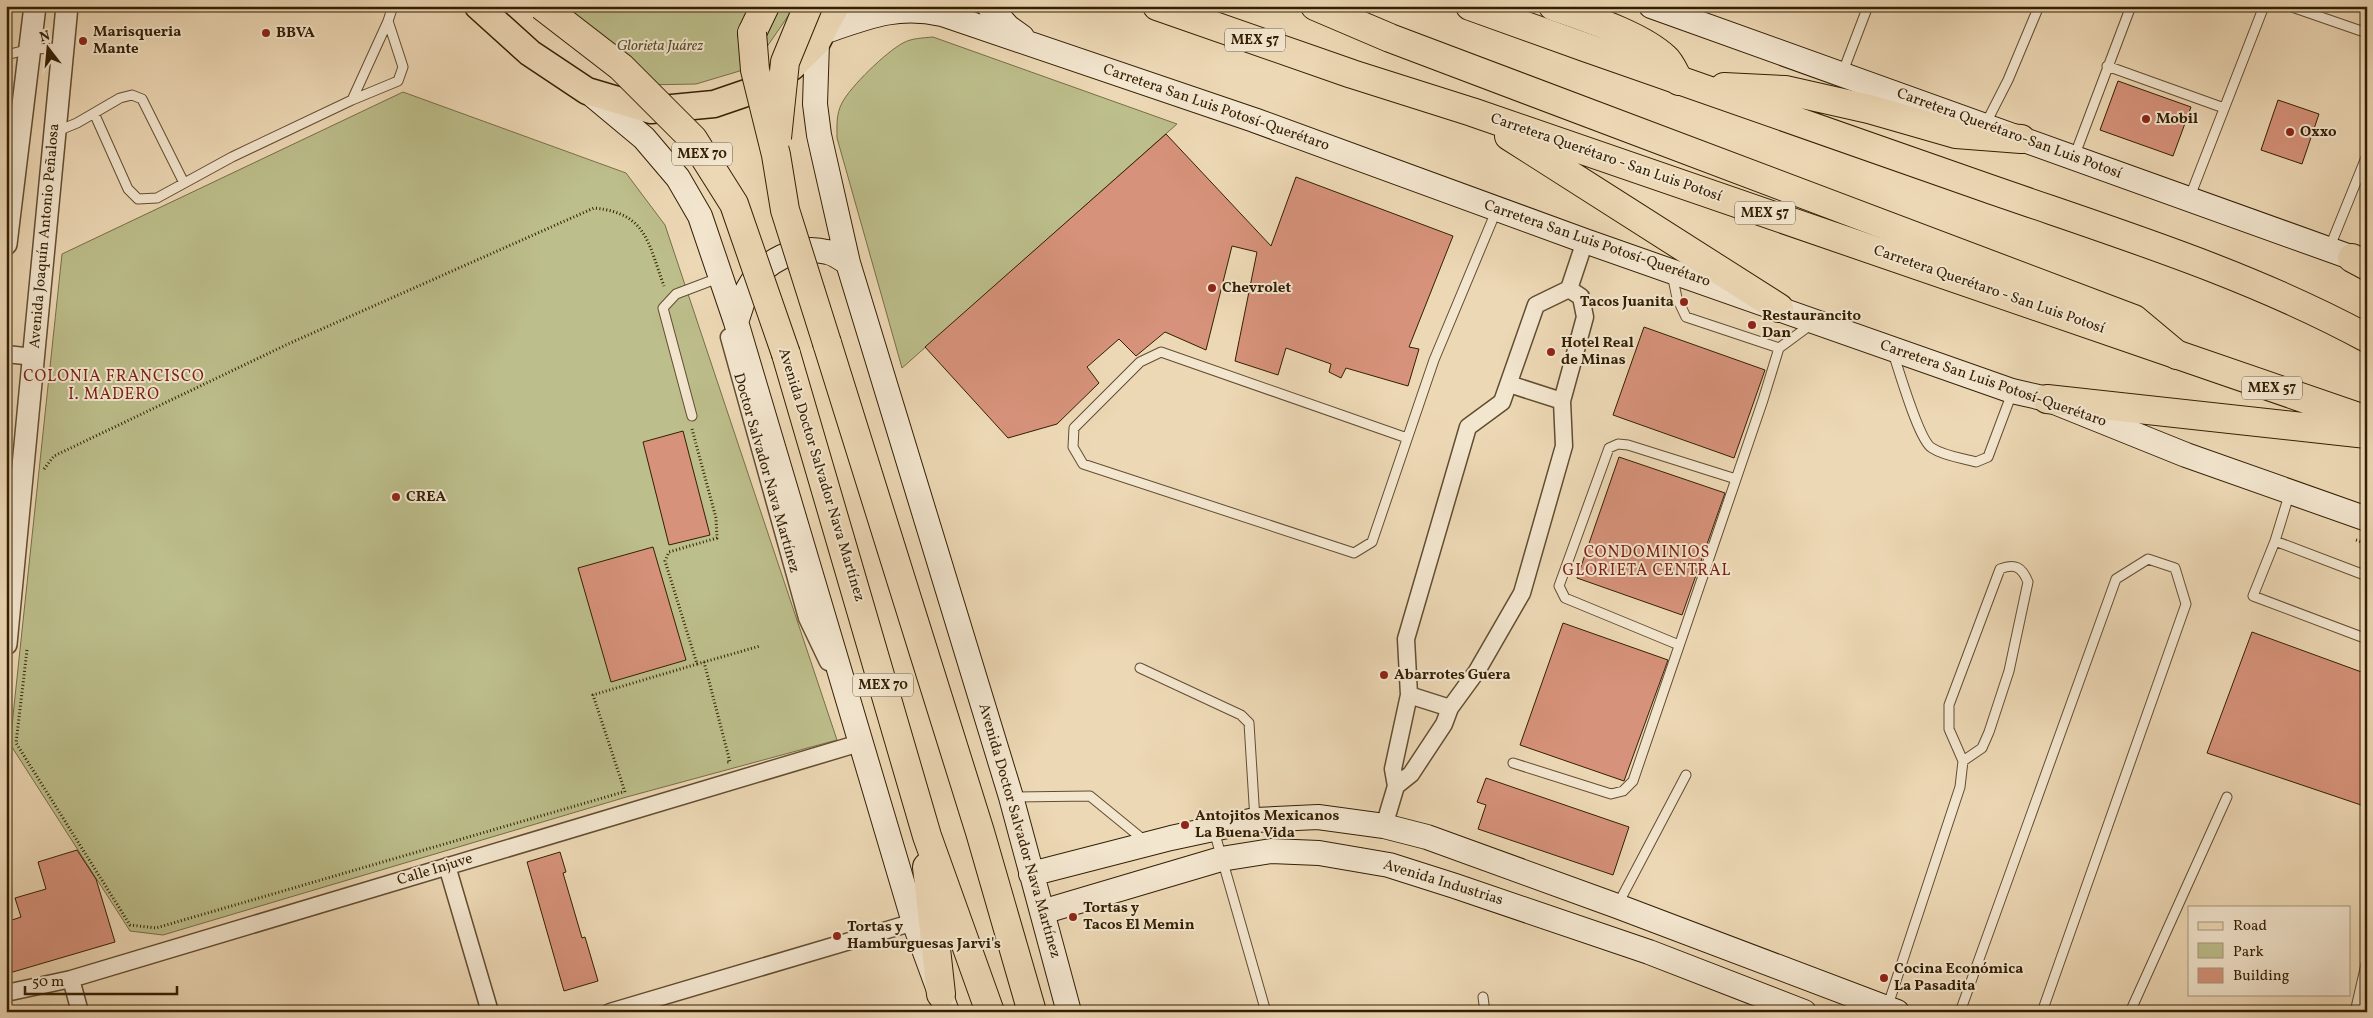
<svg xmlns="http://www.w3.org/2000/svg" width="2373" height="1018" font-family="Vollkorn,serif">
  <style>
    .green { fill: #bcbe8b; stroke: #786e47 }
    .building { fill: #d6927a; stroke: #331f03 }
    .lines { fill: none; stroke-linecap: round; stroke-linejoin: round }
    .service-casing { stroke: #624d30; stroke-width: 11 }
    .minor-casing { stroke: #624d30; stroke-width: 19 }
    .tertiary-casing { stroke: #624d30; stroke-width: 24 }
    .secondary-casing { stroke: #331f03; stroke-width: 26 }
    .primary-casing { stroke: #331f03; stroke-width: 29 }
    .trunk-casing { stroke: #331f03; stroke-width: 30 }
    .motorway-casing { stroke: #331f03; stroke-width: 30 }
    .path { stroke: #331f03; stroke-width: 3; stroke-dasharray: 1 2.5; stroke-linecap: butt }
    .service { stroke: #f3e6cf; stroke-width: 9 }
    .minor { stroke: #f3e6cf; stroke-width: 16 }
    .tertiary { stroke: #f3e6cf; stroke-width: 21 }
    .secondary { stroke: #f3e6cf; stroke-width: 24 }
    .primary { stroke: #edd8b5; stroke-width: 26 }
    .trunk { stroke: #edd8b5; stroke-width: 28 }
    .motorway { stroke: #edd8b5; stroke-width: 28 }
    .motorway-bridge-casing { stroke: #331f03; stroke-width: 30; stroke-linecap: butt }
    .motorway-bridge { stroke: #edd8b5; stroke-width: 28 }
    .poi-dot { fill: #8f2418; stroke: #f3e6cf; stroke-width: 2 }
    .labels { text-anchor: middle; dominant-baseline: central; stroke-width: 4; stroke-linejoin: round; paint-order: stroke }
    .shield { fill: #f3e6cf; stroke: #6d5b40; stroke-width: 1 }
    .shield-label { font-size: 14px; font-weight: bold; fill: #331f03 }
    .poi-label { font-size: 15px; font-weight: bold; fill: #331f03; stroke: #f3e6cf; text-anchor: start }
    .park-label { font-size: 15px; font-style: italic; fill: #5c4f2c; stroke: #f3e6cf }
    .street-label { font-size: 15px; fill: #331f03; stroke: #f3e6cf }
    .neighbourhood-label { font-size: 16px; letter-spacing: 1px; fill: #7a1f14; stroke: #f3e6cf }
  </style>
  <rect width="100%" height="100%" fill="#edd8b5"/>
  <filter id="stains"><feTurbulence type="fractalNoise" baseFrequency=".004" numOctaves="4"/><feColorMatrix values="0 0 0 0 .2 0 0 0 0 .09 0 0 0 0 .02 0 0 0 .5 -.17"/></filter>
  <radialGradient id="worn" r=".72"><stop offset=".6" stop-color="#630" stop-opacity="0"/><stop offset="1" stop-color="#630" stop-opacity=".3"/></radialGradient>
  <path class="green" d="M525,6H795L753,67L696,84L641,85L559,37Z
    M933,37L1177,124L902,368L837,138C837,126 836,114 842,103C850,87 886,52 903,43C912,38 923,38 933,37Z
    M403,92L626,173L665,225L837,740L623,798L163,935L130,931L10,744L62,254Z"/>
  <path class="building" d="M2118,81L2191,107L2173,156L2100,130Z
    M2278,100L2319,114L2302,164L2261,150Z
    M1166,134L1271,246L1296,177L1453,236L1409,347L1419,349L1408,386L1346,368L1341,378L1329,372L1331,364L1286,348L1278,375L1235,361L1257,252L1232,246L1206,350L1165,332L1136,356L1119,339L1087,367L1099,383L1057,424L1008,438L925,347Z
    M1644,327L1765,370L1734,458L1613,415Z
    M683,431L710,535L669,545L643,442Z
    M1619,457L1725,493L1682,615L1577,578Z
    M653,547L686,660L611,682L578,568Z
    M1563,623L1668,660L1624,781L1520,745Z
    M2252,632L2367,674V807L2207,753Z
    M1486,778L1629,827L1613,875L1478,829L1486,805L1477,802Z
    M77,850L96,879L115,942L6,974V922L21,917L15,898L46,889L38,862Z
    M560,852L566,872L563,873L582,938L585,937L598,981L564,991L527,862Z"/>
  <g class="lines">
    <g class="service-casing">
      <path id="service" d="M2289,6L2367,33
        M6,55L30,49L63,48
        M2107,66L2224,108
        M1842,74L1868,6
        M352,100L388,21
        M94,113L128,189L138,199L157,198L232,157L352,100L398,81L403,67L388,21L392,9
        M1985,125L2008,80L2039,6
        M55,132L77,123L120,98L132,95L142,99L184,183
        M2074,157L2131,6
        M2189,199L2264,6
        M2329,249L2367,155
        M1672,274L1677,298L1686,317L1779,348L1813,323
        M1893,353C1899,370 1919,441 1932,448C1944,456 1962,458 1976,462L1988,457L2012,393
        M692,416L663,308L676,294L721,277
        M1407,438L1161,352L1140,362L1074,428L1073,447L1083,464L1354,553L1372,542L1434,360L1497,209
        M6,478L21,481
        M2290,492L2275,541L2253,596L2367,639
        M2275,541L2367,576
        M1679,645L1565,598L1559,586L1609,448L1618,444L1628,445L1736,479
        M1140,668L1241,715L1249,723L1255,820
        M1513,763L1611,794L1623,791L1633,781L1763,400L1779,348
        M1013,797L1090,796L1145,841
        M1214,831L1266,1012
        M1617,906L1686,775
        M1483,997L1485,1012
        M1887,1008L1960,787L1963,761L1949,729V705L2000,569C2015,563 2022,567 2028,582L2009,671L1989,732L1982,748L1963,761
        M1960,1012L2116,579L2148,559L2175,568L2186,604L2042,1012
        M2130,1012L2227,797
        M2355,1012L2367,960"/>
    </g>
    <g class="minor-casing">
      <path id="minor" d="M1569,289L1581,297L1585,317L1562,401L1564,446L1522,593L1477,671L1450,708L1444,724L1411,774L1396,786L1393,769L1409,695L1406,639L1468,427L1502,402L1536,305L1569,289L1585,241
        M729,337L807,618L828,662
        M6,354L34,357
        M1509,384L1562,401
        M1409,695L1450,708
        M1384,826L1396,786
        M447,866L490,1012
        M71,979L80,1012
        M6,993L71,979L863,742
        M610,1012L914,922"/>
    </g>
    <g class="tertiary-casing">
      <path id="tertiary" d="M6,244L35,6
        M6,644L67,6"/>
    </g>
    <g class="secondary-casing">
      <path id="secondary" d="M989,6L1008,27L1022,37
        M1651,6L2367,263
        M823,32C867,17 896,4 942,14L1254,120L1585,241L2012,391L2047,399L2186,455L2367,519
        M817,42L815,104L819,135L848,263L1011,797L1069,1012
        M590,93L644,138L678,178L700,216L736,322L914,922L947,1012
        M736,322C740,311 743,299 748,289C763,261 797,244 827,252C834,253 842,259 848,263
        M1031,874L1171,838L1255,820L1318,817L1384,826L1427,837L1617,906L1897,1012
        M1042,912L1221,859L1271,851L1319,853L1389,865L1455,886L1649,952L1804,1012"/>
    </g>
    <g class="primary-casing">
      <path id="primary" d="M478,6L530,53L587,91L651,110L714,104L755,90L792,67L817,42L836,6"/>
    </g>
    <g class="trunk-casing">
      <path id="trunk" d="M1157,6L1352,74L1472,112L2367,420
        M1470,6C1642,68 1815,128 1987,188C2116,233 2247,273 2367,338
        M1724,87L1785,90L1869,109L1956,134L2021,139
        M1509,136L1779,308
        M2352,258L2367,266
        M2047,399L2367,434"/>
    </g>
    <g class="motorway-casing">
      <path id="motorway" d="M1315,6L1390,38L2134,319L2177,355
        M1553,6C1586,18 1639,34 1665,58C1671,63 1675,74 1679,81
        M752,33L765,6
        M827,343L980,832L1032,1012
        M786,354L927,836L990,1012
        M927,867L941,994"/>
    </g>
    <path class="path" d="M692,429L716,518L717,538L669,552L665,561L697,664L760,646
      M44,469L54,456L288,344L594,208C647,213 648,243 664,286
      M2356,540L2367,544
      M27,650L16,743L130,925L156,928L623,792
      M704,662L730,762H727
      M625,792L593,695L697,664"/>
    <use href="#service" class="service"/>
    <use href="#minor" class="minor"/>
    <use href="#tertiary" class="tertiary"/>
    <use href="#secondary" class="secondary"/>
    <use href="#primary" class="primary"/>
    <use href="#trunk" class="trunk"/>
    <use href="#motorway" class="motorway"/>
    <g class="motorway-bridge-casing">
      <path id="motorway-bridge" d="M542,6L621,67L693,139L734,204L786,354
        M752,33L755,70L776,155L785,210L827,343
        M777,138L785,62L808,6"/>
    </g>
    <use href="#motorway-bridge" class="motorway-bridge"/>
  </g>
  <g class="poi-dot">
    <circle cx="266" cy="33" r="5"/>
    <circle cx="83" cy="41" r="5"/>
    <circle cx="2146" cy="119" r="5"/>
    <circle cx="2290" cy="132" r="5"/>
    <circle cx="1212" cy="288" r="5"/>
    <circle cx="1684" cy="302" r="5"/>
    <circle cx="1752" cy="325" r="5"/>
    <circle cx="1551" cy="352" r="5"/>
    <circle cx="396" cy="497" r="5"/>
    <circle cx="1384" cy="675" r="5"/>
    <circle cx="1185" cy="825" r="5"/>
    <circle cx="1073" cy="917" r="5"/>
    <circle cx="837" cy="936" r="5"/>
    <circle cx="1884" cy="978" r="5"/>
  </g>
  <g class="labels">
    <g class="shield">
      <rect x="1225" y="28.5" width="60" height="23" rx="4"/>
      <rect x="672" y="142.5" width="60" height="23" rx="4"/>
      <rect x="1735" y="201.5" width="60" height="23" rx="4"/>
      <rect x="2242" y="376.5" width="60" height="23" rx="4"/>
      <rect x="853" y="673.5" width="60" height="23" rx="4"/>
    </g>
    <g class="shield-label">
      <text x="1255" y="40">MEX 57</text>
      <text x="702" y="154">MEX 70</text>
      <text x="1765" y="213">MEX 57</text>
      <text x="2272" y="388">MEX 57</text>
      <text x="883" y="685">MEX 70</text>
    </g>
    <g class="poi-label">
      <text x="93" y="32">Marisqueria<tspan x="93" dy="17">Mante</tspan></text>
      <text x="276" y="33">BBVA</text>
      <text x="2156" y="119">Mobil</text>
      <text x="2300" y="132">Oxxo</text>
      <text x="1222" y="288">Chevrolet</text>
      <text x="1674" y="302" text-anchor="end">Tacos Juanita</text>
      <text x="1762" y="316">Restaurancito<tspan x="1762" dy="17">Dan</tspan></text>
      <text x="1561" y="343">Hotel Real<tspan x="1561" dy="17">de Minas</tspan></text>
      <text x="406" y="497">CREA</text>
      <text x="1394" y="675">Abarrotes Guera</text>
      <text x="1195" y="816">Antojitos Mexicanos<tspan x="1195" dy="17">La Buena Vida</tspan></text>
      <text x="1083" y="908">Tortas y<tspan x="1083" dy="17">Tacos El Memin</tspan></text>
      <text x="847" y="927">Tortas y<tspan x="847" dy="17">Hamburguesas Jarvi's</tspan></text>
      <text x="1894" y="969">Cocina Económica<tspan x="1894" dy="17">La Pasadita</tspan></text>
    </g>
    <g class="park-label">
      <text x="660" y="46">Glorieta Juárez</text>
    </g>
    <g class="street-label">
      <text transform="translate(1216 108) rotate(19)">Carretera San Luis Potosí-Querétaro</text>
      <text transform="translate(2009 134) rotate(20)">Carretera Querétaro-San Luis Potosí</text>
      <text transform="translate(1606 158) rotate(19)">Carretera Querétaro - San Luis Potosí</text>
      <text transform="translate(45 236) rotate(-85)">Avenida Joaquín Antonio Peñalosa</text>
      <text transform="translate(1597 244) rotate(19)">Carretera San Luis Potosí-Querétaro</text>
      <text transform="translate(1989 290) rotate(19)">Carretera Querétaro - San Luis Potosí</text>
      <text transform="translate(1993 384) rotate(19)">Carretera San Luis Potosí-Querétaro</text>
      <text transform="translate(766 473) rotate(74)">Doctor Salvador Nava Martínez</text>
      <text transform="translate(821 475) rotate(73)">Avenida Doctor Salvador Nava Martínez</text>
      <text transform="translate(1019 831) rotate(74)">Avenida Doctor Salvador Nava Martínez</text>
      <text transform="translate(435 870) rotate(-17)">Calle Injuve</text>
      <text transform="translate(1443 883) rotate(17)">Avenida Industrias</text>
    </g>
    <g class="neighbourhood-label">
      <text x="114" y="377">COLONIA FRANCISCO<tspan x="114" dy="18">I. MADERO</tspan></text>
      <text x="1647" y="553">CONDOMINIOS<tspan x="1647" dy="18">GLORIETA CENTRAL</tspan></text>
    </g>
  </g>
  <rect width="2373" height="1018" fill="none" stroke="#edd8b5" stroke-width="25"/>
  <rect x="8" y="8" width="2358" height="1003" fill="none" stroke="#331f03" stroke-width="2.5"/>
  <rect x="12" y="12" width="2348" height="993" fill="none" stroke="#331f03"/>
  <rect x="2188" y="906" width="162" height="90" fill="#f3e6cf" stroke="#a6967d"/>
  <rect x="2198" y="922" width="25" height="8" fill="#edd8b5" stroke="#a6967d"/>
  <text x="2233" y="930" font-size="15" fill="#331f03">Road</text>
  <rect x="2198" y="943" width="25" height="15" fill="#bcbe8b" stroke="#a6967d"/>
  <text x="2233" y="956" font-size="15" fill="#331f03">Park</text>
  <rect x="2198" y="968" width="25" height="15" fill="#d6927a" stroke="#a6967d"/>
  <text x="2233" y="980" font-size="15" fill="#331f03">Building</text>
  <g transform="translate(48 48) rotate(344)" stroke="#f3e6cf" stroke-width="4" paint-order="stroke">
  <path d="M0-4L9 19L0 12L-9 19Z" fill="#331f03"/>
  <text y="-8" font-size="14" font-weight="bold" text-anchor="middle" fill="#331f03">N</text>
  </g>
  <path d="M25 986v8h152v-8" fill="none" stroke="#331f03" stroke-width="2.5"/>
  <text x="32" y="986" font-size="15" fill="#331f03" stroke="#f3e6cf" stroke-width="4" paint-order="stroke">50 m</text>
  <rect width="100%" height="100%" filter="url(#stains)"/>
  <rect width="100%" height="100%" fill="url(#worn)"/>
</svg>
